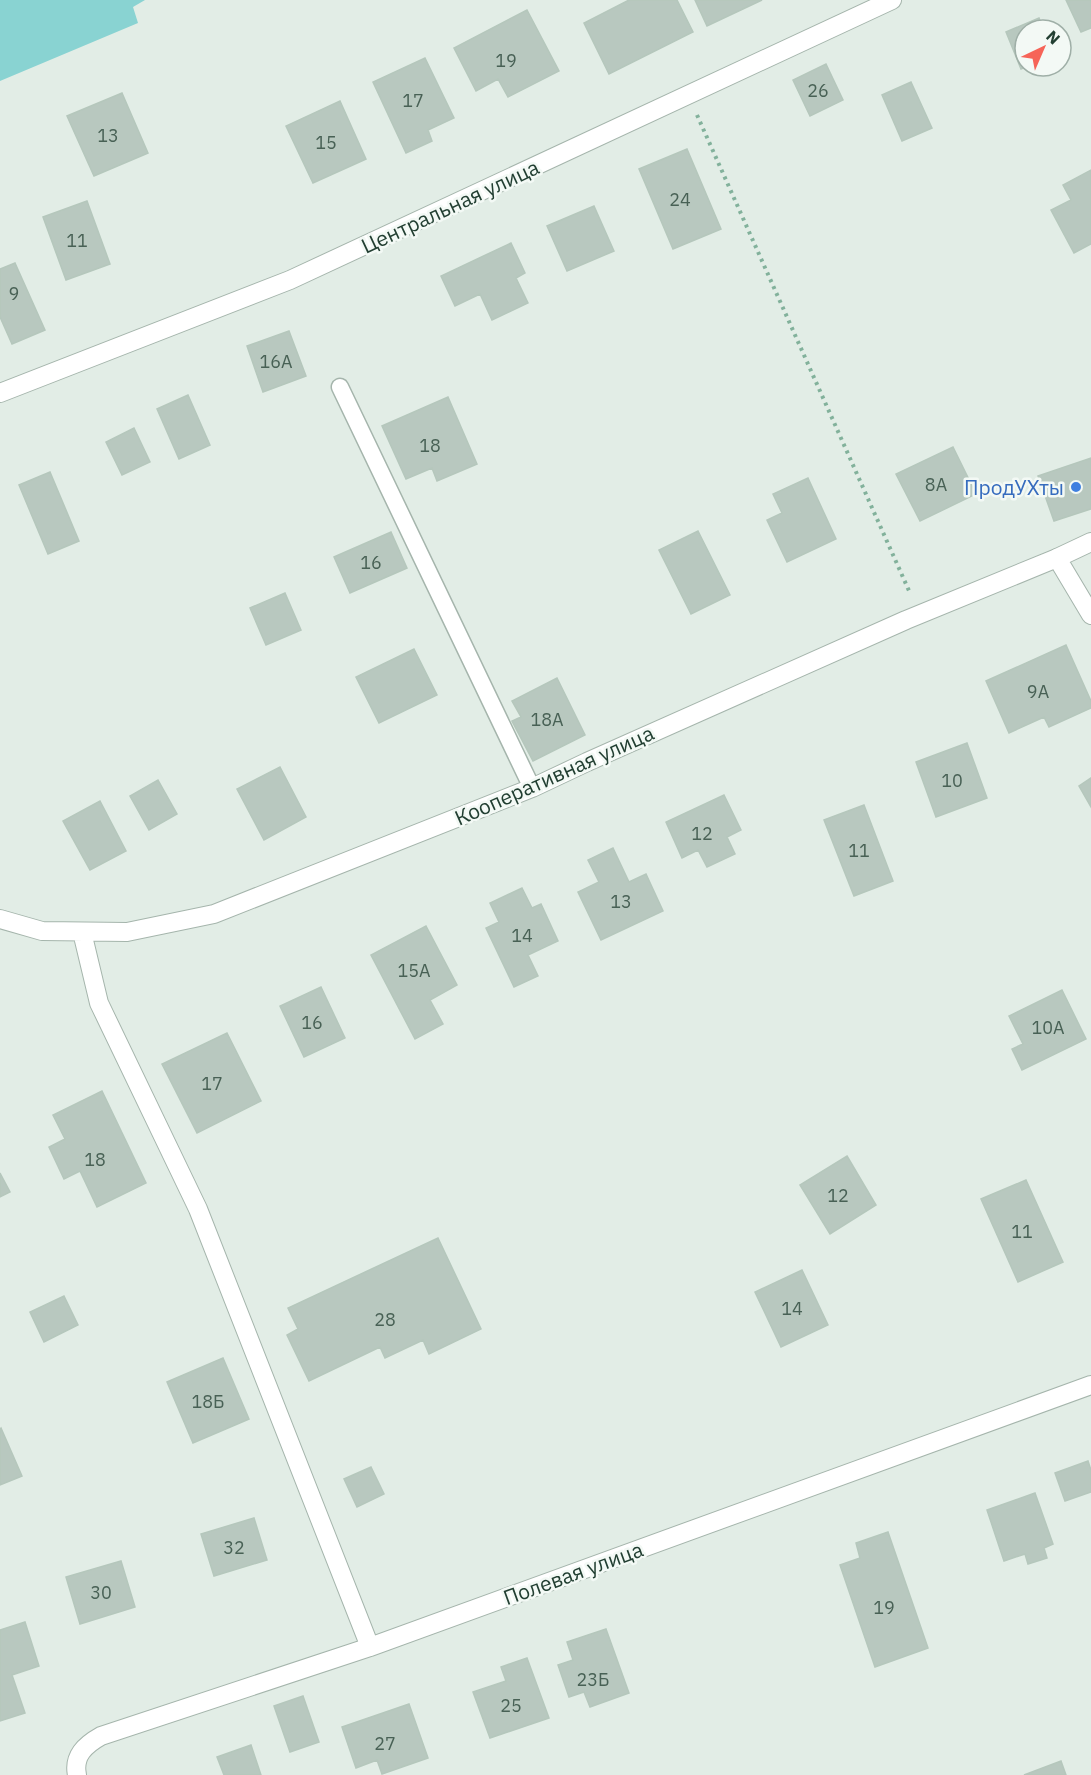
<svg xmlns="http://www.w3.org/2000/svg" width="1091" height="1775" font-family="'IBM Plex Sans',sans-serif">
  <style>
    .water { fill: #89d3d2 }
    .building { fill: #b8c8bf; stroke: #b5c7bc; stroke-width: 1.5 }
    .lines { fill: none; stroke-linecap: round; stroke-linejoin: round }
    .service-casing { stroke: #a5b5ac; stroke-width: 19 }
    .minor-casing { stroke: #a5b5ac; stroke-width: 20 }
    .tertiary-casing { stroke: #a5b5ac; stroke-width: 20 }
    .path { stroke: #82b19b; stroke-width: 4; stroke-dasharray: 3 4.5; stroke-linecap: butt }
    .service { stroke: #fff; stroke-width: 16 }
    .minor { stroke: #fff; stroke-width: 18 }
    .tertiary { stroke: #fff; stroke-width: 18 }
    .shop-dot { fill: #3f7fe0; stroke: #f3f9f5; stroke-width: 2 }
    .labels { text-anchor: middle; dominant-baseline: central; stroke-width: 5; stroke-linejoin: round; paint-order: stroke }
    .number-label { font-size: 18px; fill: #486155 }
    .street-label { font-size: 21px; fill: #223f32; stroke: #f3f9f5 }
    .shop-label { font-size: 21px; fill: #366cbe; stroke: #f3f9f5; text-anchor: end }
  </style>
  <rect width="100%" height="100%" fill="#e2ede6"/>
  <path class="water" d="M0,0H145L133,7L138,23L0,81Z"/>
  <path class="building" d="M629,0H677L693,32L609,74L584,23Z
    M695,0H762L707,26Z
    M1066,0H1091V28L1081,32Z
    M527,10L559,71L508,97L498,79L476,91L454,48Z
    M1039,18L1044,30H1025V66H1028L1021,69L1006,32Z
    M425,58L454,118L428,130L432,141L406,153L373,82Z
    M826,64L843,100L810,116L793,80Z
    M911,82L932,128L902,141L882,95Z
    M122,93L148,153L94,176L67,116Z
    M340,101L366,159L313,183L286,126Z
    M687,149L721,229L673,249L639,169Z
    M1091,170V244L1074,253L1051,210L1071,200L1063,185Z
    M87,201L110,264L66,280L43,217Z
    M594,206L614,251L567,271L547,226Z
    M511,243L525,273L516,278L528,303L492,320L480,294L455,306L441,276Z
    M15,263L45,330L12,344L0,317V269Z
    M289,331L306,376L263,392L247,346Z
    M188,395L210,445L179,459L157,409Z
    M448,397L477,464L437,481L432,468L406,479L382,426Z
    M134,428L150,462L122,475L106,442Z
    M953,447L976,494L920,521L896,474Z
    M1091,458V509L1054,521L1038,476Z
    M50,472L79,541L48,554L19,485Z
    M808,478L836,539L787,562L767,520L782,513L773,494Z
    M698,531L730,595L691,614L659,550Z
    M391,532L407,568L350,593L334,557Z
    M285,593L301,630L266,645L250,608Z
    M1066,645L1091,701V708L1049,727L1044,717L1009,733L986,681Z
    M414,649L437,695L379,723L356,677Z
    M557,678L585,735L533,761L512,721L521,717L512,701Z
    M967,743L987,798L936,817L916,762Z
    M280,767L306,817L264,840L237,789Z
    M1091,778V807L1079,786Z
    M158,780L177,814L149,830L130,796Z
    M724,795L741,830L727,837L735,854L707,867L698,850L682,858L666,822Z
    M100,801L126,851L90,870L63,821Z
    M864,805L893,881L854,896L824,820Z
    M613,848L629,882L646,874L663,911L601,940L578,892L599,882L588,860Z
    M522,888L532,908L541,904L558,941L528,955L538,976L514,987L486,928L499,922L490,903Z
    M426,926L457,985L430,1000L443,1024L415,1039L371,955Z
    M321,987L345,1038L304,1057L280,1006Z
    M1062,990L1086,1039L1022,1070L1012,1049L1023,1044L1009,1016Z
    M227,1033L261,1101L197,1133L162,1064Z
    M102,1091L146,1183L97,1207L80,1171L64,1179L49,1147L65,1139L53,1115Z
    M847,1156L876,1205L830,1234L800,1185Z
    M0,1173L10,1192L0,1197Z
    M1026,1180L1063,1262L1018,1282L981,1199Z
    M438,1238L481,1329L429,1354L423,1340L385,1358L380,1347L309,1381L287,1335L298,1329L288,1308Z
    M802,1270L828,1325L781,1347L755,1292Z
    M64,1296L78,1325L44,1342L30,1312Z
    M223,1358L249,1419L193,1443L167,1382Z
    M1,1428L22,1476L0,1485V1429Z
    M1088,1461L1091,1470V1492L1065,1501L1055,1473Z
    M371,1467L384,1494L357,1507L344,1479Z
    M1035,1493L1053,1544L1044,1548L1047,1558L1028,1564L1025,1554L1004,1561L987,1510Z
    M254,1518L267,1560L214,1576L201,1534Z
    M888,1532L928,1648L875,1667L840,1565L860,1558L856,1543Z
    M121,1561L135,1607L80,1624L66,1577Z
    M25,1622L39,1666L12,1675L25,1713L0,1721V1630Z
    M606,1629L629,1693L590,1707L584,1692L569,1697L558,1665L573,1660L567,1642Z
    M527,1658L549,1718L490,1738L473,1692L506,1681L501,1667Z
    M303,1696L319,1742L290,1752L274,1706Z
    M409,1704L428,1758L382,1774L377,1760L356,1768L342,1727Z
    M251,1745L261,1775H224L217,1757Z
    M1061,1761L1066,1775H1024Z"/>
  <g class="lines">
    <g class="service-casing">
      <path id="service" d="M340,387L532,788"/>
    </g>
    <g class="minor-casing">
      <path id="minor" d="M0,393L290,280L892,0
        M0,919L42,931L127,932L214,914L532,788L587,762L906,620L1057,558
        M82,932L99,1003L198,1209L370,1647
        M77,1775C73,1756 85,1745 101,1736L370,1647L1091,1385"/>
    </g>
    <g class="tertiary-casing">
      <path id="tertiary" d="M1091,542L1057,558L1091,615"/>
    </g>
    <path class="path" d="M697,115L910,593"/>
    <use href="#service" class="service"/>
    <use href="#minor" class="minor"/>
    <use href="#tertiary" class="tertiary"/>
  </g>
  <circle class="shop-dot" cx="1076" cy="487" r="6"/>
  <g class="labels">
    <g class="number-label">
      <text x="506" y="60">19</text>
      <text x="818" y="90">26</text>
      <text x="413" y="100">17</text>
      <text x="108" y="135">13</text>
      <text x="326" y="142">15</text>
      <text x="680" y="199">24</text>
      <text x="77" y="240">11</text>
      <text x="14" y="293">9</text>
      <text x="276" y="361">16А</text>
      <text x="430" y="445">18</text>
      <text x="936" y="484">8А</text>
      <text x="371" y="562">16</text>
      <text x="1038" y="691">9А</text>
      <text x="547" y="719">18А</text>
      <text x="952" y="780">10</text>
      <text x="702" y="833">12</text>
      <text x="859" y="850">11</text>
      <text x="621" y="901">13</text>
      <text x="522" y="935">14</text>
      <text x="414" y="970">15А</text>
      <text x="312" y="1022">16</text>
      <text x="1048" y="1027">10А</text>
      <text x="212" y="1083">17</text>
      <text x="95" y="1159">18</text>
      <text x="838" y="1195">12</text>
      <text x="1022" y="1231">11</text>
      <text x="792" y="1308">14</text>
      <text x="385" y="1319">28</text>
      <text x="208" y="1401">18Б</text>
      <text x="234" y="1547">32</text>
      <text x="101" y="1592">30</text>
      <text x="884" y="1607">19</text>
      <text x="593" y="1679">23Б</text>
      <text x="511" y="1705">25</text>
      <text x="385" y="1743">27</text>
    </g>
    <g class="street-label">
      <text transform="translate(450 206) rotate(-25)">Центральная улица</text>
      <text transform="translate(554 775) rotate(-24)">Кооперативная улица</text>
      <text transform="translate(573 1573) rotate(-20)">Полевая улица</text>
    </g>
    <g class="shop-label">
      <text x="1064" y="487">ПродУХты</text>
    </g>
  </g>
  <g transform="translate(1043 48) rotate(44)"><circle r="28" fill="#f3f9f5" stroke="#9fafa7" stroke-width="1.5"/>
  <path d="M0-4.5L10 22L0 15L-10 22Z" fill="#f66458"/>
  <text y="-9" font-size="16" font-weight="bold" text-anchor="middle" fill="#223f32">N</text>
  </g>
</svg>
